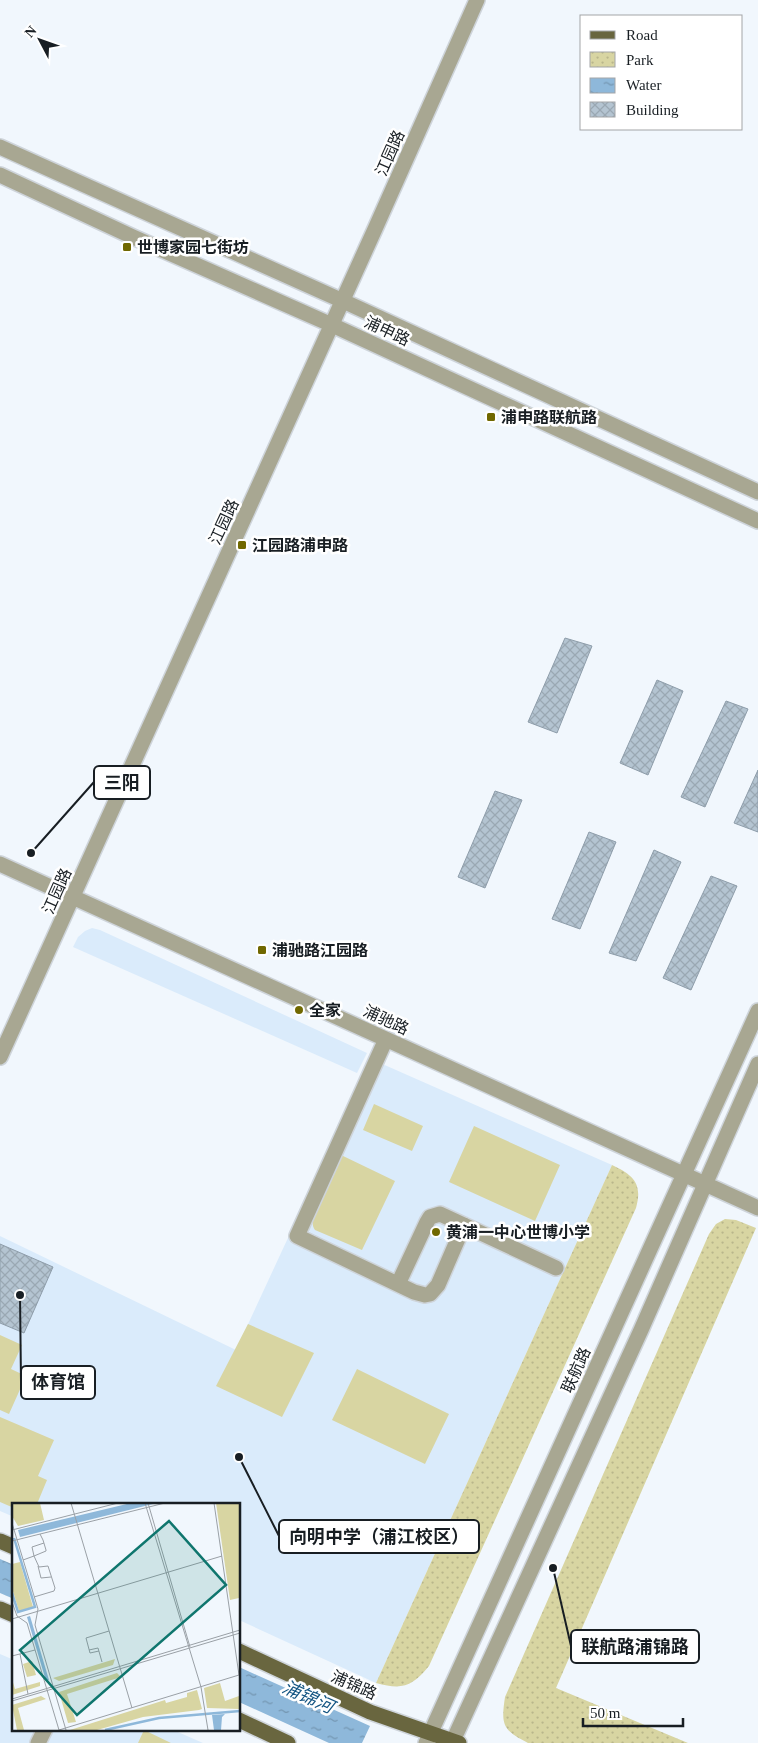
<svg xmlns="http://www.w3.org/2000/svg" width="758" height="1743" font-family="'Times New Roman','Noto Sans SC',serif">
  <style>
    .built { fill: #daebfb }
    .green { fill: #d8d5a2 }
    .park { fill: url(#park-dots) }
    .water { fill: url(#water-ripples) }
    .building { fill: url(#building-cross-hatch); stroke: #8e9daa }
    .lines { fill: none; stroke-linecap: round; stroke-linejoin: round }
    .minor-casing { stroke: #ced4da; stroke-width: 18 }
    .major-casing { stroke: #ced4da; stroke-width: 18 }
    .minor { stroke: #a8a792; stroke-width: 15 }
    .major { stroke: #69663f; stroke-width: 15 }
    .poi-dot { fill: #706800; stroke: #fff; stroke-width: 2 }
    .labels { text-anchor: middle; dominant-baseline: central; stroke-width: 5; stroke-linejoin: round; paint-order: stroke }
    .street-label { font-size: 16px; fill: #181e23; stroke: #fff }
    .poi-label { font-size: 16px; font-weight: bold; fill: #181e23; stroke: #fff; text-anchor: start }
    .water-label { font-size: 18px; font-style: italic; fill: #155683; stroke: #fff }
    .inset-river { fill: none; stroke: #8eb8da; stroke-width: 2.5 }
    .inset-road { fill: none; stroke: #9aa0a6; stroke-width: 1 }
    .view { fill: #0f766e; fill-opacity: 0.15; stroke: #0f766e; stroke-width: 2.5 }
    .inset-edge { fill: none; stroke: #181e23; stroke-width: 2.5 }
    .leader { fill: none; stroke: #181e23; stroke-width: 2 }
    .callout-dot { fill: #181e23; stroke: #fff; stroke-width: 2 }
    .callout { fill: #fff; stroke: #181e23; stroke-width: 2 }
    .callout-label { font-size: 18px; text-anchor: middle; font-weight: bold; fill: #181e23 }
  </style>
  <defs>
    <pattern id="park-dots" width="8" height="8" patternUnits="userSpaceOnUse" patternTransform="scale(1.25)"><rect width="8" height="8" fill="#d8d5a2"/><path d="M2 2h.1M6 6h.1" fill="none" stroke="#b9b68b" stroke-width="1.8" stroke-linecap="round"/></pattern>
    <pattern id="water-ripples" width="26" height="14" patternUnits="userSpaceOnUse" patternTransform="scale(1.25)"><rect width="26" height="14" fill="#8eb8da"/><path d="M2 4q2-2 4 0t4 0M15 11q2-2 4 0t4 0" fill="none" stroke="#7395b0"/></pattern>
    <pattern id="building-cross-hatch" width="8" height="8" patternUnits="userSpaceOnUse" patternTransform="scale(1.25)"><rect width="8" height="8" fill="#b4c4d1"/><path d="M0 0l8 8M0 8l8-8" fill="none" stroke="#9aa8b3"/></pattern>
  </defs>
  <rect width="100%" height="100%" fill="#f1f7fd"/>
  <path class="built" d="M92,928L100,930L367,1053L357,1073L73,947L78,937L85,931Z
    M371,1059L612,1165L376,1683L239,1620V1504H14V1517L0,1511V1236L236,1350Z
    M0,1654L14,1660V1729H171L203,1743H0Z"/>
  <path class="green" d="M374,1104L423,1126L412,1151L363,1130Z
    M474,1126L560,1165L535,1221L449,1182Z
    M341,1155L395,1181L362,1250L315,1230C311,1224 313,1220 315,1214Z
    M248,1324L314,1353L282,1417L216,1386Z
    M0,1335L22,1345L11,1369L26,1376L9,1414L0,1410Z
    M357,1369L449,1414L425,1464L332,1420Z
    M0,1417L54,1440L38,1476L47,1480L37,1504H14V1508L0,1502Z
    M144,1730L171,1743H138Z"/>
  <path class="park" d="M612,1165C633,1175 643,1183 636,1208L429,1666C412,1687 402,1690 376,1683Z
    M725,1219L736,1220L756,1228L556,1688L688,1743H528C502,1730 501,1724 505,1697L709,1234L716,1224Z"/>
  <path class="water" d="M0,1559L14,1565V1599L0,1593Z
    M239,1667L370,1726L362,1743H329L239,1702Z"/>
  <path class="building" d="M565,638L592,646L557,733L528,722Z
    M657,680L683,691L648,775L620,763Z
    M726,701L748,709L705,807L681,797Z
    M758,770V832L734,823Z
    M495,791L522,800L485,888L458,877Z
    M589,832L616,842L580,929L552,919Z
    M654,850L681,862L636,961L609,953Z
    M711,876L737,886L691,990L663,978Z
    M0,1244L53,1267L24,1333L0,1323Z"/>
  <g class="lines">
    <g class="minor-casing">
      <path id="minor" d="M0,147L343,301L758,492
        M0,175L133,237L332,325L758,521
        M0,864L758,1208
        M386,1039L297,1236L414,1292L425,1295L430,1294L438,1285L464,1225
        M0,1057L375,229L477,0
        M398,1284L427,1222L430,1217L440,1214L556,1268
        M38,1743L45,1729
        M426,1743L758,1011
        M452,1743L641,1330L758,1064"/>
    </g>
    <g class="major-casing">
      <path id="major" d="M0,1541L14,1547
        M0,1609L14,1615
        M239,1651L370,1712L459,1743
        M239,1720L288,1743"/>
    </g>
    <use href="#minor" class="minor"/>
    <use href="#major" class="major"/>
  </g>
  <g class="poi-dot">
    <rect x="122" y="242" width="10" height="10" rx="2.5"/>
    <rect x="486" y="412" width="10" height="10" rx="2.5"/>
    <rect x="237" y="540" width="10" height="10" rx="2.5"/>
    <rect x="257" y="945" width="10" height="10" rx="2.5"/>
    <circle cx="299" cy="1010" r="5"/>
    <circle cx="436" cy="1232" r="5"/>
  </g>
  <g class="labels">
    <g class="street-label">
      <text transform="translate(390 153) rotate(-66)">江园路</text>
      <text transform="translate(387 331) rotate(25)">浦申路</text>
      <text transform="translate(224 522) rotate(-65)">江园路</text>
      <text transform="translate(57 891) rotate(-66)">江园路</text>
      <text transform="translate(386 1020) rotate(25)">浦驰路</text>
      <text transform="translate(576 1370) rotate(-66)">联航路</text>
      <text transform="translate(354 1685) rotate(24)">浦锦路</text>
    </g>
    <g class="poi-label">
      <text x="137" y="247">世博家园七街坊</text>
      <text x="501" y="417">浦申路联航路</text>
      <text x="252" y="545">江园路浦申路</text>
      <text x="272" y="950">浦驰路江园路</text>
      <text x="309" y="1010">全家</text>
      <text x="446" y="1232">黄浦一中心世博小学</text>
    </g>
    <g class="water-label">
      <text transform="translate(308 1697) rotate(24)">浦锦河</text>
    </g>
  </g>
  <g transform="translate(12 1503)">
    <rect width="228" height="228" fill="#f1f7fd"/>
    <path d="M8,59L21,104L7,108L0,85V61ZM20,158L24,172L15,174L11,161Z" fill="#d8d5a2"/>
    <path d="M0,0H28L32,17L6,23L0,13ZM204,0H227V95L218,97ZM103,156L101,162L47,178L41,175ZM105,170L109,174L55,191L64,219L56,220L47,189ZM0,176L3,186L28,179V183L0,192ZM208,180L213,198L227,193V206L195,205L192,185ZM185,187L190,206L187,207L131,214L85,227H58L153,197L154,200L175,194V190ZM29,193L34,196L6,205L12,227H5L0,202Z" fill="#d8d5a2"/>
    <path d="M119,0H145L8,34L6,27ZM18,113L37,177L34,178L15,114ZM213,211L210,214L209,227H202L200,212Z" fill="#8eb8da"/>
    <path class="inset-river" d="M0,90L6,109L23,104L2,35M93,227L147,215L228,208"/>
    <path class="inset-road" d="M59,0L120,205M133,0L189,184L196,227M136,0L178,144M0,20L26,106L23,122L54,227M0,27L106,0M28,31L31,37L34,47V48L22,53L20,44L32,40M0,38L153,0M11,57L22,53L27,64L36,63L43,85L42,88L22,94M26,63L29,75L39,74M0,99L5,113L15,120L47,227M0,116L210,53M77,147L86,145L90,159M87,148L78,150L74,135L97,128M8,151L16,191M0,153L23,147M0,196L228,127M0,198L228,130M47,227L227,172L202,0"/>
    <path class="view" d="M157,18L214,82L65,212L8,147Z"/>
    <rect width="228" height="228" class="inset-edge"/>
  </g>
  <path class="leader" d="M31 853L94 782M20 1295L21 1382M239 1457L279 1536M553 1568L571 1646"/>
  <g class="callout-dot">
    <circle cx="31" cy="853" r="5"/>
    <circle cx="20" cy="1295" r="5"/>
    <circle cx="239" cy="1457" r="5"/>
    <circle cx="553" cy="1568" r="5"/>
  </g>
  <g class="callout">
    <rect x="94" y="766" width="56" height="33" rx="5"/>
    <rect x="21" y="1366" width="74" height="33" rx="5"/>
    <rect x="279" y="1520" width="200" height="33" rx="5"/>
    <rect x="571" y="1630" width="128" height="33" rx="5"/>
  </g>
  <g class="callout-label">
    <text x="122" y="789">三阳</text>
    <text x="58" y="1388">体育馆</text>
    <text x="379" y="1543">向明中学（浦江校区）</text>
    <text x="635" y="1653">联航路浦锦路</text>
  </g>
  <rect x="580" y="15" width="162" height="115" fill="#ffffff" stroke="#a3a5a7"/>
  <rect x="590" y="31" width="25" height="8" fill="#69663f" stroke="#a3a5a7"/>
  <text x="626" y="40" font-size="15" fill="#181e23">Road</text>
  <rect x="590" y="52" width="25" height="15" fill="url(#park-dots)" stroke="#a3a5a7"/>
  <text x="626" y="65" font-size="15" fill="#181e23">Park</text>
  <rect x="590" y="78" width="25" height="15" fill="url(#water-ripples)" stroke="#a3a5a7"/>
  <text x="626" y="90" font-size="15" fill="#181e23">Water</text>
  <rect x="590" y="102" width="25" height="15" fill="url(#building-cross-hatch)" stroke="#a3a5a7"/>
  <text x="626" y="115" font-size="15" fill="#181e23">Building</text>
  <g transform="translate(40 40) rotate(311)" stroke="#ffffff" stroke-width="4" paint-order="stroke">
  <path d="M0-4L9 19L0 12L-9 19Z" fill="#181e23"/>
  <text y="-8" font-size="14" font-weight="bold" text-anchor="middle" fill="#181e23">N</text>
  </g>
  <path d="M583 1718v8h100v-8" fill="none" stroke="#181e23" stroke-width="2.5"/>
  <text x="590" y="1718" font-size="15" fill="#181e23" stroke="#ffffff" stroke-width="4" paint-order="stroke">50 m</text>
</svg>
